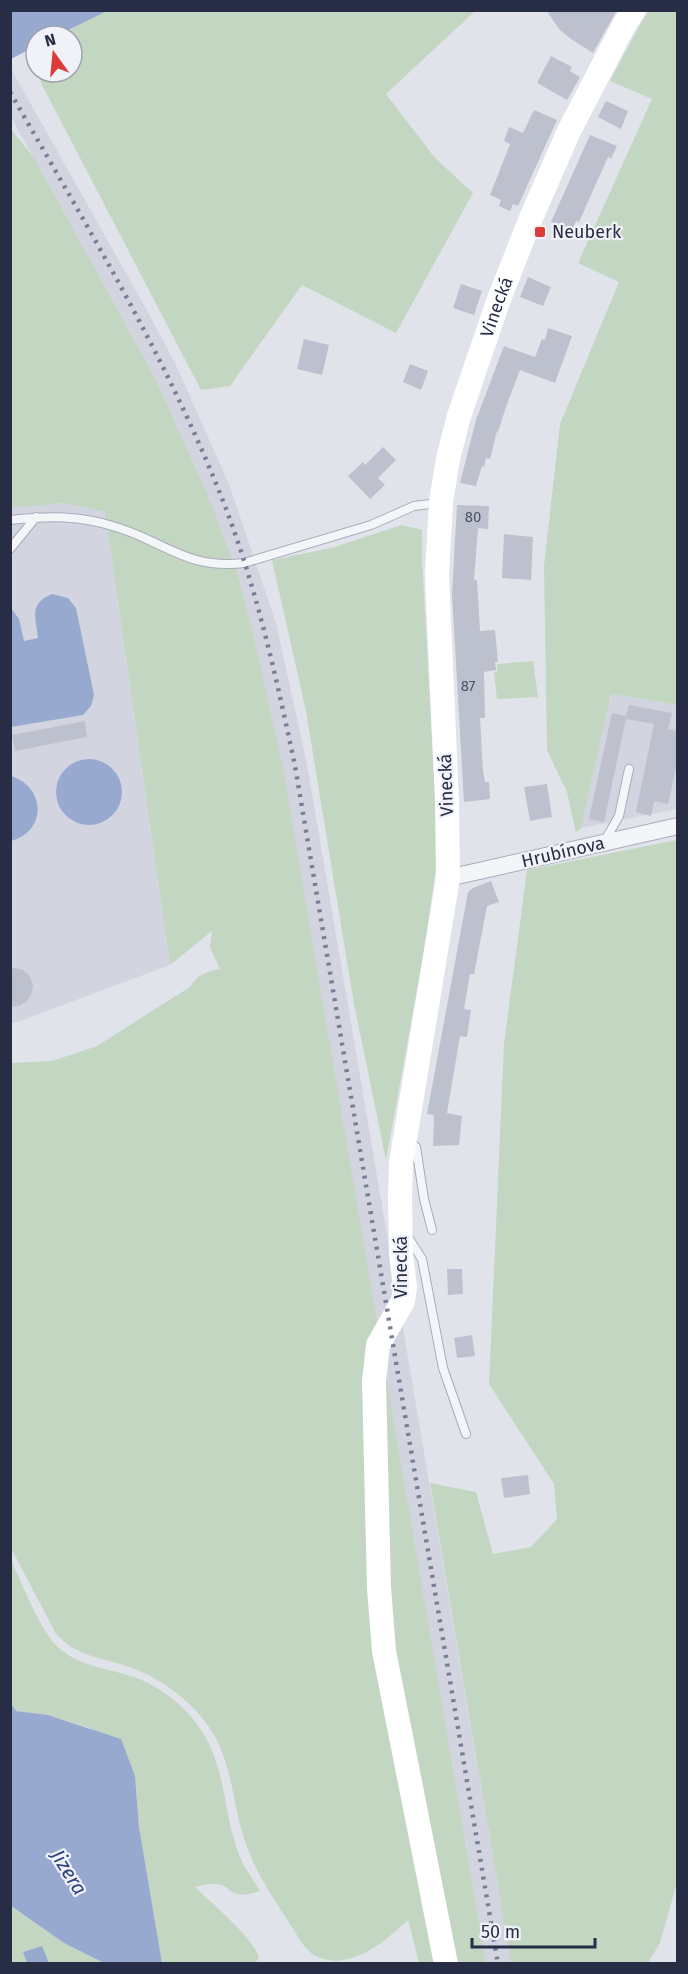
<svg xmlns="http://www.w3.org/2000/svg" width="688" height="1974" font-family="'Fira Sans',sans-serif">
  <style>
    .built { fill: #d2d5e0 }
    .green { fill: #c2d6c1 }
    .water { fill: #98a9cf }
    .building { fill: #bdc1ce }
    .lines { fill: none; stroke-linecap: round; stroke-linejoin: round }
    .lane-casing { stroke: #a9acb9; stroke-width: 10 }
    .street-casing { stroke: #a9acb9; stroke-width: 18 }
    .lane { stroke: #f4f5f9; stroke-width: 8 }
    .street { stroke: #f4f5f9; stroke-width: 16 }
    .secondary { stroke: #fff; stroke-width: 24 }
    .rail { stroke: #787e96; stroke-width: 4.5; stroke-dasharray: 3 6; stroke-linecap: butt }
    .poi-dot { fill: #dd3b38; stroke: #f1f2f8; stroke-width: 2 }
    .labels { text-anchor: middle; dominant-baseline: central; stroke-width: 4.5; stroke-linejoin: round; paint-order: stroke }
    .number-label { font-size: 15px; fill: #4c5267 }
    .poi-label { font-size: 18px; fill: #272d45; stroke: #f1f2f8; text-anchor: start }
    .street-label { font-size: 18px; fill: #272d45; stroke: #f1f2f8 }
    .water-label { font-size: 20px; font-style: italic; fill: #2c437d; stroke: #f1f2f8 }
  </style>
  <rect width="100%" height="100%" fill="#e1e3eb"/>
  <path class="built" d="M10,67L149,314L176,365L229,484L276,623L307,764L511,1963H486L309,923L207,493L154,376L11,117Z
    M65,503L105,512L170,965L20,1021L11,1023V508Z
    M611,694L677,705V809L581,828Z"/>
  <path class="green" d="M107,11H475L386,94L435,158L473,193L396,333L302,285L230,386L201,390L42,85L38,72H72V36H56Z
    M649,11H678L677,705L611,694L581,828L576,833L567,792L547,750L544,566L560,424L619,282L578,263L652,99L610,81L643,19Z
    M10,128L34,158L154,376L207,493L237,572L252,629L283,768L486,1963H419L408,1920C386,1941 347,1974 314,1955C309,1952 305,1947 301,1942C283,1911 259,1881 247,1847C227,1793 237,1750 190,1705C172,1688 153,1675 129,1667C101,1657 77,1657 56,1634L11,1548V1063L52,1061L97,1046L190,987C197,975 207,971 220,969L210,947L212,931L170,965L105,512L65,503L11,508Z
    M402,525L422,530V558L438,852L425,946L386,1160L354,1004L306,711L272,560L331,548Z
    M533,661L538,697L497,699L494,672L497,671V664Z
    M677,840V1882L660,1943L648,1963H511L430,1483L476,1492L493,1554L531,1547L557,1519L554,1484L489,1384L504,1044L527,870Z
    M10,1559C23,1584 37,1624 55,1644C75,1666 108,1668 134,1677C160,1686 186,1707 201,1730C226,1767 223,1811 238,1852C243,1866 252,1878 260,1891C251,1894 241,1897 232,1892C229,1890 227,1887 224,1886C216,1882 203,1885 195,1887C211,1903 254,1938 259,1958L255,1963H162L139,1827L135,1776L90,1728L48,1715L16,1711L11,1704Z
    M10,1906L64,1943L104,1963H49L42,1946L23,1952L27,1963H12Z"/>
  <path class="water" d="M11,10H107V11L56,36H36V46L11,59Z
    M52,594L68,598L76,608L94,695L91,706L83,715L11,727V608L19,619L24,641L38,638C36,618 28,604 52,594Z
    M56 792a33 33 0 1 1 66 0a33 33 0 1 1-66 0Z
    M11,776C46,787 47,831 11,841Z
    M11,1704L16,1711L48,1715L121,1739L135,1776L139,1827L162,1963H104L64,1943L11,1906Z
    M42,1946L49,1963H27L23,1952Z"/>
  <path class="building" d="M546,10H617L593,53L571,39L559,29Z
    M551,56L572,67L570,71L580,77L567,100L537,83Z
    M606,101L628,111L621,129L598,117Z
    M534,110L557,120L518,206L513,204L510,211L499,206L501,200L490,195L510,144L504,141L509,127L523,133Z
    M590,135L617,146L611,159L608,157L579,222L576,221L571,231L551,222Z
    M528,277L551,287L543,306L520,297Z
    M461,284L482,291L474,315L453,308Z
    M548,328L572,336L555,383L520,370L506,407L498,432L497,431L490,459L486,458L484,467L482,466L476,486L460,483L476,420L504,346L535,357L542,339L545,340Z
    M304,339L329,345L322,375L297,369Z
    M410,364L428,371L421,390L403,382Z
    M383,447L396,460L378,478L385,485L370,499L348,476L363,462L365,465Z
    M457,505L489,506L488,529L478,528L474,580H477L480,631L495,630L498,662H495L496,670L484,672L485,718H480L483,771L485,782H489L490,799L464,802L452,594Z
    M504,534L533,537L531,580L502,578Z
    M629,705L672,713L668,729L678,731V759L668,804L654,801L651,816L636,812L654,724L626,719L604,822L589,819L612,713L626,716Z
    M85,721L87,737L15,751L12,735Z
    M547,784L552,817L530,821L524,787Z
    M491,881L499,902L487,906L474,974H470L464,1009L471,1010L467,1037L460,1036L447,1113L462,1116L459,1145L433,1146L434,1115L427,1114L468,892L473,888Z
    M10,967L23,970L29,975L33,984L32,993L27,1001L21,1005L10,1007Z
    M447,1269H462L463,1294L448,1295Z
    M472,1335L475,1356L457,1358L454,1338Z
    M528,1475L530,1494L504,1498L501,1478Z"/>
  <g class="lines">
    <g class="lane-casing">
      <path id="lane" d="M10,520C49,516 79,515 116,527C165,542 188,570 244,563L371,525L414,506L438,503
        M10,549L36,517
        M604,842L619,816L629,769
        M409,1141L416,1147L424,1199L432,1230
        M408,1237L422,1259L443,1368L466,1434"/>
    </g>
    <g class="street-casing">
      <path id="street" d="M448,878L678,826"/>
    </g>
    <use href="#lane" class="lane"/>
    <use href="#street" class="street"/>
    <path class="secondary" id="s1" d="M446,1964L384,1651L379,1588L374,1381L378,1345L403,1301L405,1287L401,1254L400,1196L401,1163L448,878L447,801L437,575L441,502L448,459L459,416L499,299L531,218L569,131L624,25L634,10"/>
    <path class="rail" d="M10,92C84,221 161,348 217,486C254,576 275,671 295,766L498,1964"/>
  </g>
  <rect class="poi-dot" x="534" y="226" width="12" height="12" rx="3"/>
  <g class="labels">
    <g class="number-label">
      <text x="473" y="517">80</text>
      <text x="468" y="686">87</text>
    </g>
    <g class="poi-label">
      <text x="552" y="232">Neuberk</text>
    </g>
    <g class="street-label">
      <text stroke="none"><textPath href="#s1" startOffset="1683">Vinecká</textPath></text>
      <text transform="translate(446 785) rotate(-92)">Vinecká</text>
      <text transform="translate(563 852) rotate(-13)">Hrubínova</text>
      <text transform="translate(401 1267) rotate(-90)">Vinecká</text>
    </g>
    <g class="water-label">
      <text transform="translate(69 1872) rotate(58)">Jizera</text>
    </g>
  </g>
  <rect width="688" height="1974" fill="none" stroke="#272d45" stroke-width="24"/>
  <g transform="translate(54 54) rotate(345)"><circle r="28" fill="#f1f2f8" stroke="#a0a3b0" stroke-width="1.5"/>
  <path d="M0-4.5L10 22L0 15L-10 22Z" fill="#dd3b38"/>
  <text y="-9" font-size="16" font-weight="bold" text-anchor="middle" fill="#272d45">N</text>
  </g>
  <path d="M472 1938v9h123v-9" fill="none" stroke="#272d45" stroke-width="3"/>
  <text x="481" y="1938" font-size="18" fill="#272d45" stroke="#f1f2f8" stroke-width="4.5" paint-order="stroke">50 m</text>
</svg>
